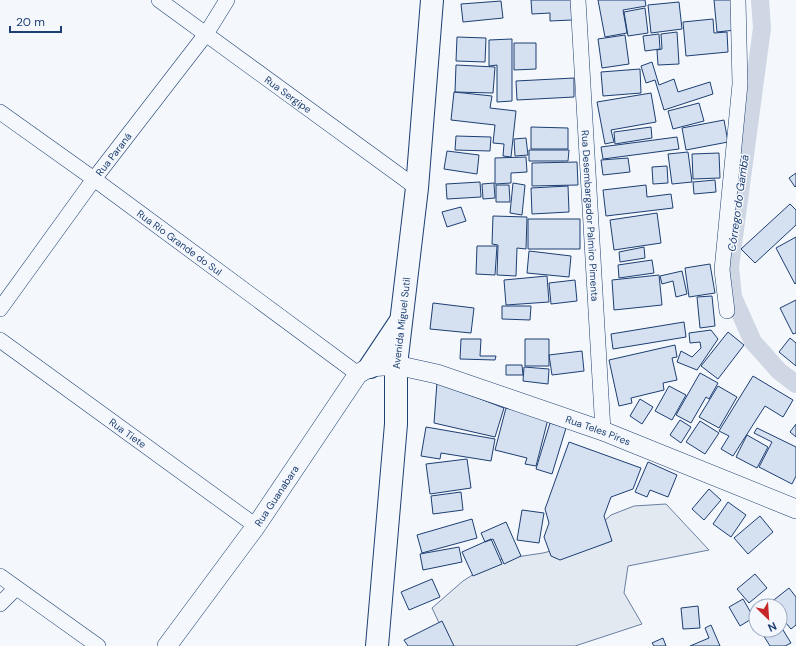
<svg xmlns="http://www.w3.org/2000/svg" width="796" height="646" font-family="'DM Sans',sans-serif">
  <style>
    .green { fill: #e3e9f0; stroke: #687fa3 }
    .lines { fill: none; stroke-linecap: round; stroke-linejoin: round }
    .canal { stroke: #cfd7e4; stroke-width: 18 }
    .building { fill: #d5e0f0; stroke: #1d3f73 }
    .minor-casing { stroke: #1d3f73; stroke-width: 16 }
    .tertiary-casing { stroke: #1d3f73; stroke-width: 20 }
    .secondary-casing { stroke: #1d3f73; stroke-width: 24 }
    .minor { stroke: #f4f7fb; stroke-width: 15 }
    .tertiary { stroke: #f4f7fb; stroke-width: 19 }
    .secondary { stroke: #f4f7fb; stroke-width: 22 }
    .labels { text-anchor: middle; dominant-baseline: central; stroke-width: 3; stroke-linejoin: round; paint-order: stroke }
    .street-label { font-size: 10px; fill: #1d3f73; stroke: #f4f7fb }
    .water-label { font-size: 11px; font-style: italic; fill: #1d3f73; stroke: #f4f7fb }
  </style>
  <rect width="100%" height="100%" fill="#f4f7fb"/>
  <path class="green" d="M666,504L709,550L628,566L624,593L642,624L575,646H438L442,629L432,608L463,581L496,560L543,553L578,544L611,515L634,506Z"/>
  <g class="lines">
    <path class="canal" d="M760,0L762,28L730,267L733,297L753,342L779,371L796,384"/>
  </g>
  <path class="building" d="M531,0H571L572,20L550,21V13L532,14Z
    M598,0H645L646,6L623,10L627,33L605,37Z
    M714,0H733L736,30L717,32Z
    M501,1L503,18L463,22L461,4Z
    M679,2L682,29L651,33L648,5Z
    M645,8L648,33L628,36L624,12Z
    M713,19L714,33L727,32L728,52L686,56L683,22Z
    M677,32L679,64L658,65L657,50L662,49L661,34Z
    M659,34L660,49L645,51L643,36Z
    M625,35L629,64L602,68L598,39Z
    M457,37L486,38L485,62L456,61Z
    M512,39V101L497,102V65L489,66V40Z
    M514,43H536V69L514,70Z
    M652,62L659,85L674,79L678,92L710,82L713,94L664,110L655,80L646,83L641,66Z
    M456,65L495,67L493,93L455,92Z
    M640,69L641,93L603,96L601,72Z
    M574,78V97L517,100L516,81Z
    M454,92L492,96L490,108L516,111L511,157L503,156L504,144L493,143L495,125L451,120Z
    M651,93L656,122L611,130L614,142L605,144L597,102Z
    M699,103L704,121L673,129L668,111Z
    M724,120L728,142L686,150L682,128Z
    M531,127L568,128V149H531Z
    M651,127L652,138L615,144L614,132Z
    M456,136L491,137L490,151L455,150Z
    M677,137L679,149L603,159L601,147Z
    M526,138L528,155L515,156L514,139Z
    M529,150H569L568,161H529Z
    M447,151L479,155L477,174L444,169Z
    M688,152L692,182L672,184L668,154Z
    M719,153L720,178L693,179L692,154Z
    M526,157L527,172L511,173V183L495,184V158Z
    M628,158L630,172L603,175L601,160Z
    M577,162L578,185L532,186V163Z
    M667,166L668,183L653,184L652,167Z
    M796,173V186L795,187L789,178Z
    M715,180L716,192L694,194L693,182Z
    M480,182L481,197L447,199L446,184Z
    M494,183L495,198L483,199L482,184Z
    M513,183L525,185L522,215L510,213Z
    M496,185H509L510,202H496Z
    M646,185L647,197L671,194L673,208L606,216L603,190Z
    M568,186L569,212L532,214L531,188Z
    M790,204L796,210V225L755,263L741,249Z
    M461,207L466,221L447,227L442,212Z
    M657,213L661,243L614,250L610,220Z
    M493,216L527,217L526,249L517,248L516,276L497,275L498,245L492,244Z
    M528,219H580V249H528Z
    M796,237V283L795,284L776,248Z
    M477,246H497L495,275L476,274Z
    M644,247L645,258L620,262L619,252Z
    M529,251L571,256L569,277L527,273Z
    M652,260L654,273L619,278L618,265Z
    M710,264L715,293L689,297L685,268Z
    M682,271L687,294L676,297L673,281L662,284L660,276Z
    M659,275L662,305L614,310L612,280Z
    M547,276L549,302L506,305L504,280Z
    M575,280L577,301L551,304L549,283Z
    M712,296L715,326L700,328L697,297Z
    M796,300V333L793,334L780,308Z
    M433,303L474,308L471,333L430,329Z
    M502,306H531L530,320L502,319Z
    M684,322L686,337L613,349L611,334Z
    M711,330L718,339L697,370L677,362L681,351L692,357L701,348L700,342L690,343L689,333Z
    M728,332L744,345L718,379L701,366Z
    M790,338L796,343V366L779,352Z
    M461,339H481L480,356H496L495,360L460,359Z
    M525,339H549V366H525Z
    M675,345L677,357L672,358L677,380L663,383L664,390L631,398L632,403L619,406L609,360Z
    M582,351L584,371L552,375L549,355Z
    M506,365H522L523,375H506Z
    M524,367L549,369L548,384L523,381Z
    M700,373L718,383L709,399L706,397L691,423L676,415Z
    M753,376L793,400L783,417L765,406L733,456L721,449L729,436L719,431Z
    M437,382L504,408L495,437L434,423Z
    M669,386L686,395L672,420L655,411Z
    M718,386L737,397L719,428L699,417Z
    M640,399L653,407L642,424L630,416Z
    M506,408L548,419L536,466L525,464L527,458L495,450Z
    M680,420L691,427L681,443L670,435Z
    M700,421L719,433L705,454L686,442Z
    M550,423L566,428L552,474L536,469Z
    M796,424V437L790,432Z
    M426,427L495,439L491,461L441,453L440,459L421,456Z
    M757,428L796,447V476L792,484L759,467L772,442L754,433Z
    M747,435L768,447L757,468L736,457Z
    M569,442L641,468L633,489L611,497L604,516L612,541L560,560L551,556L544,537L549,523L545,509Z
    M467,459L471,488L430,494L426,464Z
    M648,462L677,475L668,497L650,490L647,497L635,492Z
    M709,489L721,500L704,520L692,509Z
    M461,492L463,510L433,514L431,496Z
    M728,502L746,515L731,537L713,524Z
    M522,510L544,513L539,543L517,540Z
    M760,516L773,532L748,554L734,538Z
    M472,519L477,538L422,553L417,535Z
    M506,522L521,556L504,564L493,539L485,542L481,533Z
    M491,539L502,564L473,576L462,552Z
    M459,547L462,562L423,570L420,554Z
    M755,574L767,588L749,603L737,589Z
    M432,579L440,597L409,610L401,592Z
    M789,588L796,597V625L791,629L780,616V606H772L770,603Z
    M743,599L751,613L756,610V623L753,618L740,626L729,607Z
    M698,606L700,628L683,629L681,608Z
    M442,621L454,646H408L404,640Z
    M711,625L720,646H690L709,638L705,628Z
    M780,625L791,643L785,646H770L760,630H780Z
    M663,638L666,646H654L652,643Z"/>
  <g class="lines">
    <g class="minor-casing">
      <g id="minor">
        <path id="s1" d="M159,0L417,188"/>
        <path id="s2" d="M578,0L603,431"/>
        <path id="s3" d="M0,112L94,179L358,374"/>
        <path id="s4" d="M0,309L94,179L206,34L227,0"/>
        <path d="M727,311L722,270L740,84L738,0"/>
        <path id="s5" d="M0,340L256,526"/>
        <path d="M0,576L98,646"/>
        <path d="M0,604L16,588"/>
      </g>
    </g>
    <g class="tertiary-casing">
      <g id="tertiary">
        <path id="s6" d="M167,646L256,526L358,374L370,367L396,365L437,374L603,431L796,509"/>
      </g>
    </g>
    <g class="secondary-casing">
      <g id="secondary">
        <path d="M370,367L400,322"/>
        <path id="s7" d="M377,646L396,424V365L417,188L432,0"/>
      </g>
    </g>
    <use href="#minor" class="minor"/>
    <use href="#tertiary" class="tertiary"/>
    <use href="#secondary" class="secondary"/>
  </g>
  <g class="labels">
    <g class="street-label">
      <text stroke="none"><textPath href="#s1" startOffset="160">Rua Sergipe</textPath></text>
      <text stroke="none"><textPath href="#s4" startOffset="192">Rua Paraná</textPath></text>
      <text stroke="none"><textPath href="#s2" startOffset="216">Rua Desembargador Palmiro Pimenta</textPath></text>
      <text stroke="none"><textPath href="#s3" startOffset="222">Rua Rio Grande do Sul</textPath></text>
      <text stroke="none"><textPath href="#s7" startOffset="324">Avenida Miguel Sutil</textPath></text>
      <text stroke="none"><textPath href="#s6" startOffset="585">Rua Teles Pires</textPath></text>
      <text stroke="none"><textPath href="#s5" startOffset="158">Rua Tiete</textPath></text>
      <text stroke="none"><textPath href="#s6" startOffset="186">Rua Guanabara</textPath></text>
    </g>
    <g class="water-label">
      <text transform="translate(738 203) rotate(-82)">Córrego do Gambá</text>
    </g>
  </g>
  <g transform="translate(768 618) rotate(155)"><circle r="19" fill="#f4f7fb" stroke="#9eadc5"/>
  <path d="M0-3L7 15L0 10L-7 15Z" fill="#c62828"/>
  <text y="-6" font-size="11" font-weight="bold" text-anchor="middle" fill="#1d3f73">N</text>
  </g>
  <path d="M10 26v6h51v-6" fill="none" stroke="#1d3f73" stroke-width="2"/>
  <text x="16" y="26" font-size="12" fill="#1d3f73" stroke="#f4f7fb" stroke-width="3" paint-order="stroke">20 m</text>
</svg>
